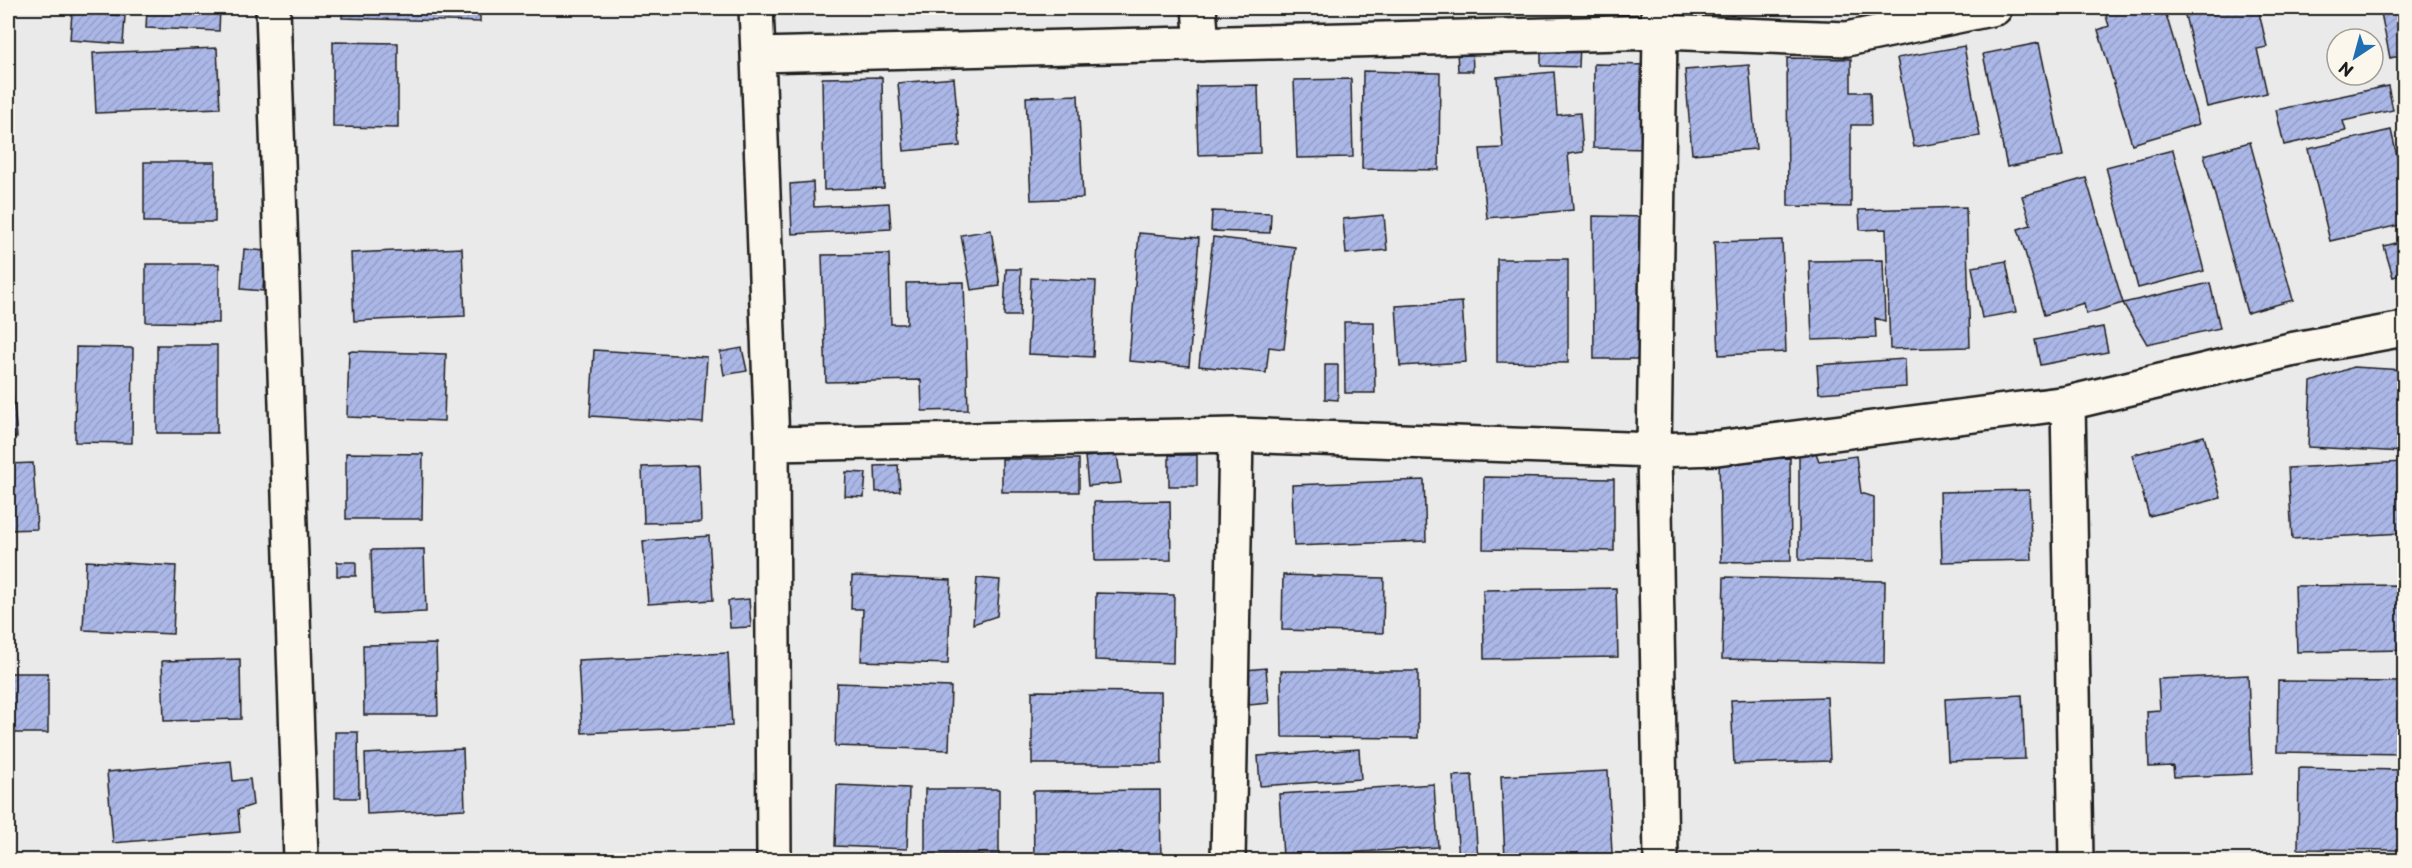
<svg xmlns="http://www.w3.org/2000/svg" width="2412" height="868" font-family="'Playpen Sans',sans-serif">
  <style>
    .building { fill: url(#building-hatch); stroke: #1c1c1c; stroke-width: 1.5 }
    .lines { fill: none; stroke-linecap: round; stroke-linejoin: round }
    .minor-casing { stroke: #1c1c1c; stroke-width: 38 }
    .minor { stroke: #fbf7ec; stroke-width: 33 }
  </style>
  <defs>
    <pattern id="building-hatch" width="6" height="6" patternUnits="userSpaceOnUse" patternTransform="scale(1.5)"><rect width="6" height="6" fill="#abb7e7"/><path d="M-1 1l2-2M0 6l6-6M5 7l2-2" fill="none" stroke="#939dc6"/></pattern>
  </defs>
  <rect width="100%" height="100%" fill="#ebeaeb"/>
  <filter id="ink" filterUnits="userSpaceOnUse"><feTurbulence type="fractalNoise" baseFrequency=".0167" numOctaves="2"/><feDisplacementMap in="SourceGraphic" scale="12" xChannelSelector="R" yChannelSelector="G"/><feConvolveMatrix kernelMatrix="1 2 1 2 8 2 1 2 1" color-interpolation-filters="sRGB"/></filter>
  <g filter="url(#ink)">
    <path class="building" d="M147,8H220L219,31L146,28Z
      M342,8H480V22L342,18Z
      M784,8H813V13L784,11Z
      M1593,8H1626V10Z
      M2114,8H2164L2199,124L2132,144L2098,30L2109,26L2106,16Z
      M2198,8H2258L2267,47L2257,49L2267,93L2207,107L2184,11Z
      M2380,8H2404V55L2390,58Z
      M72,12L125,16L123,44L70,40Z
      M333,42L398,43V128L333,127Z
      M1541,42L1580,43L1579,67L1541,66Z
      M2039,43L2063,156L2007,167L1983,54Z
      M1964,46L1980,136L1914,147L1897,58Z
      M217,48L220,108L96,113L93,53Z
      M1472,48L1473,71H1458L1457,49Z
      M1787,58L1851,59V92H1870L1871,125H1851V207L1788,206Z
      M1594,64L1652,65V149L1593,148Z
      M1749,65L1756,149L1692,154L1685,70Z
      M1363,71L1440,73L1439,170L1362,169Z
      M1554,72L1557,115L1580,113L1583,152L1568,154L1573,210L1487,218L1480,149L1503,148L1497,77Z
      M882,77L884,188L824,190L822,78Z
      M954,78L960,146L904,151L898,83Z
      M1351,79L1353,157L1297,158L1294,80Z
      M1258,85L1260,153L1198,155L1196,86Z
      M2388,86L2393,110L2343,121L2346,131L2284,145L2276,110Z
      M1078,95L1083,198L1031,200L1026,97Z
      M2391,130L2404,187V224L2330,241L2308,149Z
      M2250,142L2293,300L2247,313L2204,155Z
      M2173,150L2204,271L2138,288L2106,167Z
      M144,162H215V222H144Z
      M2086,178L2123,303L2086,314L2084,303L2044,315L2018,229L2031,225L2022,196Z
      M813,182L814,207L889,203L891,229L792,234L790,184Z
      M1966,207L1970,347L1890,349L1886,229L1860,230L1859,210Z
      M1212,211L1271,213L1270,233L1211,231Z
      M1384,215L1387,250L1346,254L1343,219Z
      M1593,216L1647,217L1648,359H1594Z
      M991,230L1000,286L971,290L961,235Z
      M1139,233L1199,238L1189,366L1129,361Z
      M1213,237L1295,247L1284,349L1269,347L1266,373L1199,366Z
      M1782,240L1786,352L1719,355L1714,242Z
      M2404,241V274L2393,277L2384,246Z
      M462,248L465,316L354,321L351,253Z
      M244,249L265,251L263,291L241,289Z
      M889,254L891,324H907L906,283L964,282L968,410L922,411L921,380L826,382L822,255Z
      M1497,259H1568V363L1497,362Z
      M1883,260L1885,321L1875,318L1876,338L1812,340L1809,261Z
      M2006,261L2016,312L1982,318L1972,267Z
      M146,264H219V323L146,322Z
      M1006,269H1021L1020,316H1004Z
      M1031,278L1096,281L1093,357L1028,354Z
      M2210,283L2220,328L2147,344L2123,303Z
      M1462,302L1466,362L1400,366L1396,306Z
      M1344,322H1374L1375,393H1345Z
      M2103,327L2108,352L2040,365L2035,340Z
      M157,345H217V433H157Z
      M76,347L133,348L132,443L75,442Z
      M742,348L747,371L724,375L720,352Z
      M594,350L707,357L703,423L590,416Z
      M349,351L446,354L444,421L347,417Z
      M1905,359L1906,387L1819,393L1817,365Z
      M1325,365H1338V400L1325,399Z
      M2353,367L2404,370V452L2308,447L2311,382Z
      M8,373H11L17,437H8Z
      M2204,436L2221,498L2149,516L2132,455Z
      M1799,448H1814L1819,461L1856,456L1861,493L1874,497V561L1799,560Z
      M346,453L423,454L422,519H346Z
      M1117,454L1121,483L1088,486L1085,457Z
      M1169,455H1197V486H1169Z
      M1790,458L1791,561L1721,562L1719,459Z
      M1002,459H1079V492H1002Z
      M2404,462V533L2292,539L2288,468Z
      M33,463L37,529L8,530V464Z
      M699,465L701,522L644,523L642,467Z
      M898,465L900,491L876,492L875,466Z
      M846,472L866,473L864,497L845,496Z
      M1484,477L1614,479V551L1483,549Z
      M1424,480L1426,541L1294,546L1292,485Z
      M2029,490L2032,560L1942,562L1940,492Z
      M1170,501L1171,560L1095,561L1094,502Z
      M709,536L713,600L648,604L643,541Z
      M424,549L426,612L373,614L371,550Z
      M86,561L176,566L173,634L83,630Z
      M337,562H356V576H337Z
      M1283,575L1384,578L1383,633L1282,630Z
      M852,576L951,580L948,664L861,661L863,609H851Z
      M1724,577L1885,581L1884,663L1722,659Z
      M977,578L1000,580L997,616L973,624Z
      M2404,585V650L2297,652L2295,586Z
      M1616,588L1618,657L1484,659L1483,590Z
      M1096,593L1174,595L1173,663L1095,660Z
      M749,599L751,627L730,628L728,601Z
      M436,644L438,715H364L363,645Z
      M728,653L732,726L582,733L578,660Z
      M240,659L241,719L164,721L162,661Z
      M1266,668L1269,703L1249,705L1246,670Z
      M1281,671H1418V738L1282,737Z
      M8,673H48V733H8Z
      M2248,675L2252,774L2174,777L2173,766L2149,767L2147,711L2160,710L2158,679Z
      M2278,681L2404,682V754L2277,752Z
      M837,683L951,687L949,750L835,746Z
      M1032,691L1161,692L1162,764H1032Z
      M2022,695L2025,759L1948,761L1945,699Z
      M1827,697L1830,761L1734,764L1731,700Z
      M335,732H358L359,798H335Z
      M463,749L465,809L367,814L365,754Z
      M1359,749L1361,779L1260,786L1258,756Z
      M231,761L233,781L250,779L253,805L238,810L240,832L113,843L107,772Z
      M2299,768L2401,770L2400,850L2298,849Z
      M1608,771L1612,854L1505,858L1501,776Z
      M1472,775L1478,860H1459L1453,776Z
      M1434,784L1438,847L1283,857L1279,794Z
      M837,785L909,788L907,849L835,846Z
      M925,789H999V855H925Z
      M1160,790L1161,860H1034L1033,791Z"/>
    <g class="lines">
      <g class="minor-casing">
        <path id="minor" d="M273,8L301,860
          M756,8L758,55
          M1199,8L1202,44
          M1658,8L1660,32L1847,39L1995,8
          M2068,403L2076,860
          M772,444L1236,435L1654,450L1717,448L2068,403L2290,350L2404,329
          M774,860L772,444L758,55L1660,32L1654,450L1661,860
          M1228,860L1236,435"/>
      </g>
      <use href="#minor" class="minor"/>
    </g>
  </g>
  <rect width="2412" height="868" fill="none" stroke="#fbf7ec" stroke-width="30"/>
  <rect x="15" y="15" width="2382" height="838" fill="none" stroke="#1c1c1c" stroke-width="2" filter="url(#ink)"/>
  <g transform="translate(2355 57) rotate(216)"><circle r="28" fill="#fbf7ec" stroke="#a29f99" stroke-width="1.5"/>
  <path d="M0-4.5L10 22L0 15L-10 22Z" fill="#1f6fb2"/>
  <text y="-9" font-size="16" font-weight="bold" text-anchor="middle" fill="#1c1c1c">N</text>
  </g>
</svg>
